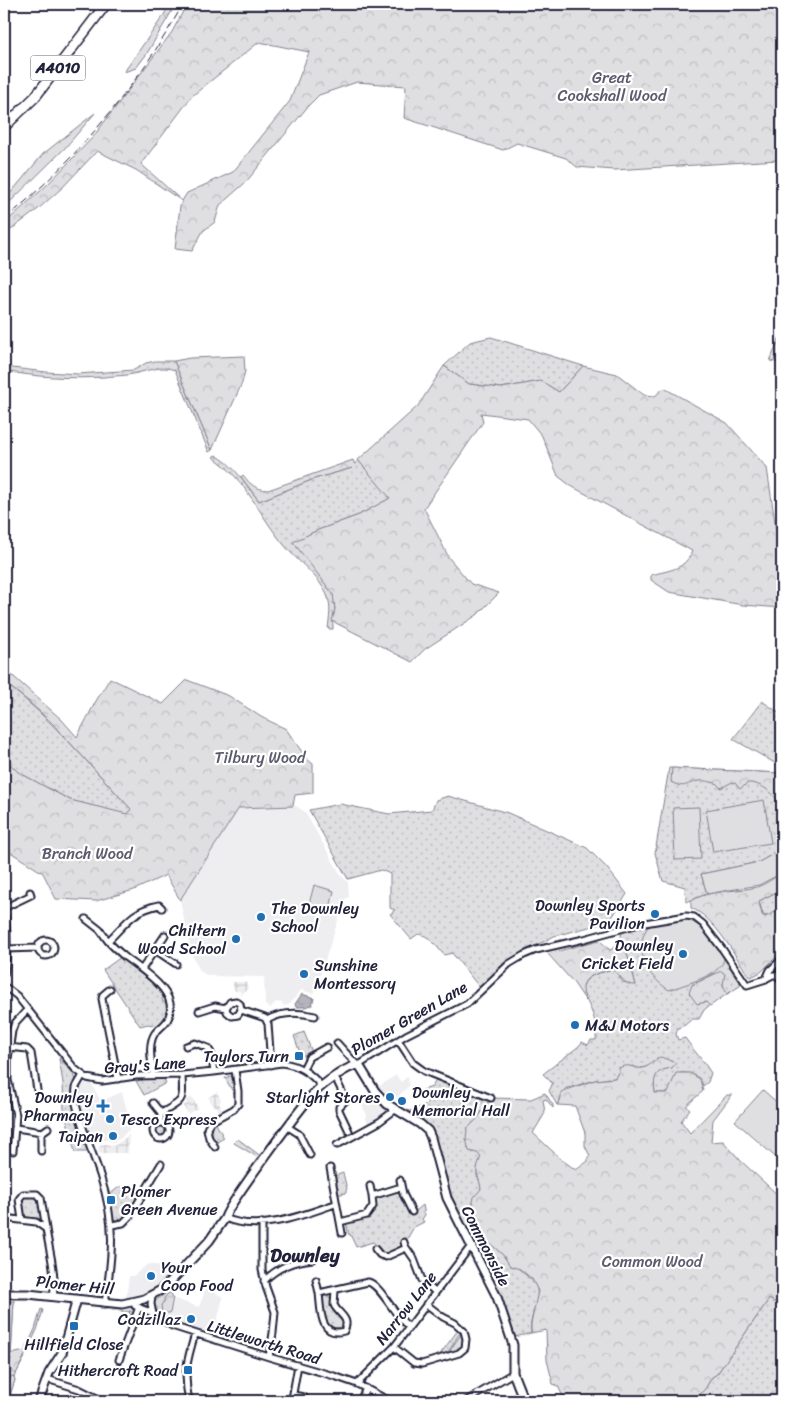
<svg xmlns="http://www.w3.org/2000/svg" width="786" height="1405" font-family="Sriracha,sans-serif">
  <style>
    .built { fill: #eeeef1 }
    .industrial { fill: url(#industrial-grid) }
    .grass { fill: url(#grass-dots); stroke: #80808e }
    .forest { fill: url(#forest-crowns); stroke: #80808e; fill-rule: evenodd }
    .garden { fill: #dfdfe2; stroke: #80808e }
    .water { fill: url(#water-ripples); stroke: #7a7a88 }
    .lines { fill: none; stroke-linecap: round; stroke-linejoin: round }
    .street-casing { stroke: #22223b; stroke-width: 9 }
    .secondary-casing { stroke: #22223b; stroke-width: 11 }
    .highway-casing { stroke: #22223b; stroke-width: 12 }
    .street { stroke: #fff; stroke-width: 5 }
    .secondary { stroke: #fff; stroke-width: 7 }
    .highway { stroke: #fff; stroke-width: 9 }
    .rail { stroke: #22223b; stroke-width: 1; stroke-dasharray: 8 4; stroke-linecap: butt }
    .poi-dot { fill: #1f6fb2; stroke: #fff; stroke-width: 2 }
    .labels { text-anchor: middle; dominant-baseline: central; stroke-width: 4.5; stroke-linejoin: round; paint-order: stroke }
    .shield { fill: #fff; stroke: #646476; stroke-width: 1 }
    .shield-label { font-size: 15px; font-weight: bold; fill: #22223b }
    .park-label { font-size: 16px; fill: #5b5b6d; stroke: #fff }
    .poi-label { font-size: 16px; fill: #22223b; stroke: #fff; text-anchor: end }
    .street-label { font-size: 16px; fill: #22223b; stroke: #fff }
    .quarter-label { font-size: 19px; font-weight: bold; fill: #22223b; stroke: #fff }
  </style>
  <defs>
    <pattern id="industrial-grid" width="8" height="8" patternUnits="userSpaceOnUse" patternTransform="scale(1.25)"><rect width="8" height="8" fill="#eeeef1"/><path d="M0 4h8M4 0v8" fill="none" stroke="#ccccd0"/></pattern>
    <pattern id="grass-dots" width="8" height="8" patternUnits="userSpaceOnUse" patternTransform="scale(1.25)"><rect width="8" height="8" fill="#dfdfe2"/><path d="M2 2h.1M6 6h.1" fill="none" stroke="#bfbfc3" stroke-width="1.8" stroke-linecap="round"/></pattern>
    <pattern id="forest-crowns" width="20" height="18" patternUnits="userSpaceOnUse" patternTransform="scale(1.25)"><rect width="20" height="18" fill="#dfdfe2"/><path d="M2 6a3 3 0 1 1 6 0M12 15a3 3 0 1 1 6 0" fill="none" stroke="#bfbfc3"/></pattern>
    <pattern id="water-ripples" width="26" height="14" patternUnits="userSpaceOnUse" patternTransform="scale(1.25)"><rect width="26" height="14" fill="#b4b4bc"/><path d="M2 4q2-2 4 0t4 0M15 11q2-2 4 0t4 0" fill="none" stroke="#9a9aa2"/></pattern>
  </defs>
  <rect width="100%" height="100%" fill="#fff"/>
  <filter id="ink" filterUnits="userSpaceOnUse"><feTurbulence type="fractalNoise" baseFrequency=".02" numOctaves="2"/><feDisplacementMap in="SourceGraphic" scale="10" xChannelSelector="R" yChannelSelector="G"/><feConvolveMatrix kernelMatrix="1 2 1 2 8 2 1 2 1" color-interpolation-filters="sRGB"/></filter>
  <g filter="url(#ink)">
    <path class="built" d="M296,806L305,812L342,877L348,882L349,897L345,899L314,994L301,990L290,1004L284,1006L282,1003L276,1002L270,1008L265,1005L264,977L208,976L200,971L191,953L180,900L239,808Z
      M396,1075L401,1082L408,1076L409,1086L391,1103L378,1087Z
      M89,1082L92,1085L101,1101L122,1092L129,1118V1129L121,1138L113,1142L106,1140L96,1142L91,1139L79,1104L78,1097L81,1085Z
      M374,1093L389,1113L369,1127L366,1119L367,1115L360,1102Z
      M148,1264L176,1269V1271L159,1287L144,1295L126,1300L129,1276H133Z
      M206,1288L223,1297L214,1334L166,1319L165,1314L170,1313L175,1299L199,1307Z"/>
    <path class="industrial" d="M232,982H246L248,989L240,995V991H235Z
      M217,1092L221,1100L219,1103L223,1111L220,1113L216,1106L212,1105L208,1097Z
      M192,1097L198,1108L188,1114L183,1106L187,1104L185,1098L189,1099Z
      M129,1135L128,1153H98L99,1145L106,1144L114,1146Z"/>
    <path class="grass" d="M491,337L583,366L559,392L541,381L501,388L469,384L444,366L470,342Z
      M155,361H174L212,450L209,452L175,370C159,364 143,373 127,375C119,376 111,376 104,377C70,379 37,377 4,371V367L46,372L78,374L134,370L146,363Z
      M215,455C232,462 248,487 259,501L314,479L352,468L358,460L391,498L359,515L318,530L294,542C303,554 328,580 333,593C338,605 332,617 333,629H328C329,618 332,607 327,595C319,576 298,562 285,546C260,517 246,479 213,457Z
      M4,682C53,720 89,765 131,809L127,815L70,800L18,772L4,758Z
      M762,701L782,715V872L775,853L759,862L701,874L707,894L686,902L685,887L663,881L655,853L669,768L781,773L780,766L733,739Z
      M448,796L508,813L587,848L607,868L627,894L609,922L554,936C543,943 530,947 519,954C504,963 493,975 480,988L452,953L444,955C436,946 430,935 418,934L411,939L390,914L395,910L390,908V874L381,870L348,879L309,810L340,804L389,814L432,810L436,800Z
      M782,889C782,901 778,920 763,915L759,901Z
      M685,919L700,926L729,960L727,962L736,977L740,979V986L727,994L723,985L724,974L715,973L692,985L710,1005L704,1010L699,1019H692L685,1025L678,1028L676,1034L678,1040L685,1038C693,1050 703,1060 711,1073L708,1082L703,1086C699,1074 688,1071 676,1074L671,1089L668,1093H655C653,1077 654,1070 672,1068L657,1058L649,1066L638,1069L634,1066L619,1068V1071L615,1078L595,1080L565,1089L557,1105L549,1091L552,1085L551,1082L543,1074L579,1046L582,1042L588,1045L591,1040H596C598,1020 590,1008 582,991C584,974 599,974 612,969L616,972L623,982L636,985L621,936L622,931L648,924Z
      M121,957L156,984L163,997L162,999L163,1002H166C170,1013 166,1019 158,1026L148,1024L140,1026L103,970Z
      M304,1032L312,1052L301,1056L294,1036Z
      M59,1058L74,1074L76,1081L71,1098L88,1152H75L64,1109L63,1083Z
      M229,1076L234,1077L235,1079L236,1097L225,1078Z
      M148,1079H164L166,1083L144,1095L136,1081Z
      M436,1080L491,1098L477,1119L467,1129L477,1153L481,1157L477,1169V1176L480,1182L481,1189L478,1194L476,1223L485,1239L535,1283C543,1302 528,1314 531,1333L515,1337L496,1287L452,1201L425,1125L407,1112L428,1104L423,1090L432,1087Z
      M213,1122H215L224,1138L217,1142C210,1138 208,1129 213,1122Z
      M155 1130a6 6 0 1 1 12 0a6 6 0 1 1-12 0Z
      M238,1139L262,1157L259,1158L234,1143Z
      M343,1173L347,1189L346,1190V1193L336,1195L334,1178L335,1176Z
      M119,1187H134L137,1199C132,1207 128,1219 118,1221L113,1218L109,1195Z
      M395,1191L399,1192L413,1211L417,1210L423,1205L425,1215L422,1219L424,1222L414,1227L407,1239L401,1241L402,1247L388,1254L382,1252L373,1242L356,1247L350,1234L349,1235L346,1223C354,1221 369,1220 374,1213C377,1209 375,1201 375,1197Z
      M24,1196H37L39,1200L42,1217C37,1222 27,1221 23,1215L21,1198Z
      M170,1290L171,1293L163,1304L162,1313L165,1314L164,1318L155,1308L154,1302Z
      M324,1296L330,1297L333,1309L344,1320V1329L336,1332L324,1323L322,1298Z
      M769,1299L782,1306V1401H693L705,1389L712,1377L717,1374Z
      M14,1301L11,1358L25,1357L14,1377L15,1380L8,1401H4V1303Z
      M102,1304L132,1307L135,1312L133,1317L129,1313L131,1311L127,1312L100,1308Z
      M458,1330L460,1333C452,1343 452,1353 438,1357Z
      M461,1334C466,1349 460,1350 447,1355Z"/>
    <path class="forest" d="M169,4H176L146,55L136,68L124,72L164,15Z
      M187,4H782V258L778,160L614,170L577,167L566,158L517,143L503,150L404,118L406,86L357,82L319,95L309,105L246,182L220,205L215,222L203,231L192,251L175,249L180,206L182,201L136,170L97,151L63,187L37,210L4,235V224L48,184L93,137L172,32ZM259,42L309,52L290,101L233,172L187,193L182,201L141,164L192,96Z
      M95,113L65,148L4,208V201L43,154Z
      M782,332V363L770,361Z
      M244,356L245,371L242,383L212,450L174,361L190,358Z
      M444,366L469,384L501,388L541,381L559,392L583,366L617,374L644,395L655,396L664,388L727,423L767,468L777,536L782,540V608L743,605L669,592L651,580V575C669,570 685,570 692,551L571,486L558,476L542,436L528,419L481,413L483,422L424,508L449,558L471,584L499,593L477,615L425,649L412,662L332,621L335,609L333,594L293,542L318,530L359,515L390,498L358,460L418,406Z
      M353,460L355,465L352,468L314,479L259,501L241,477L243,475C251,485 255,489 268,490Z
      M4,668L62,720L77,737L96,701L110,678L163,704L187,680L229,696L261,717L286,729L307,759L313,764V793L295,795L293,806L239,808L180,900L166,875L134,890L96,901L56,899L43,873L4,848V836L8,820L4,816V758L18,772L70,800L127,814L131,809L51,722L28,701L4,682Z
      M672,768L781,773L782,819C779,813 780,809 778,803C776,793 758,782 748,783L740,789L735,783L732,782L721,788L716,783C711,782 704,780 699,781C686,783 686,790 671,782Z
      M782,873V889L759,901L762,915L765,917L775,912L782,899V951L761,972L751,977L748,975C734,954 714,917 691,908V901C710,889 736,892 757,887C766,884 775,877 782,873Z
      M599,940L610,950L614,948L618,942L624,943L636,985C623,986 622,975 612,969C602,973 582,974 583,990C583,994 586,999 586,1001L573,982L548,954Z
      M721,971L725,974L723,985L727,994L710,1006L706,1002L697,1004L689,993L692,985Z
      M661,1057L676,1063L672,1068C655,1070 653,1077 655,1093H668L676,1073H690L700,1079L703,1091L686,1106L690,1109L681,1121L690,1133L727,1095H732L713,1120L711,1142L723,1141L741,1161L780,1197L782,1196V1306L769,1299L717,1374L712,1377L705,1389L693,1401H565L558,1386L553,1384L547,1360L546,1330L531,1333V1324L538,1291L532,1279L520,1269L510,1266L503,1255L485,1239L480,1232L476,1223V1210L473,1202L474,1197L481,1189C479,1174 473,1174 481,1157L477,1153L469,1151L466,1139L467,1129L477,1119L491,1098L531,1099L545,1093L553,1105V1108L546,1099L543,1100L545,1113L533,1133L562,1160L576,1170L588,1161V1157L590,1156L585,1146V1133L575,1106L557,1105L561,1099V1092L595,1080L615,1078L619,1071V1068C630,1062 634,1070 643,1068C651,1066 654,1059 661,1057Z
      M169,1293H171L173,1298L170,1313H162L161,1305L164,1302V1298Z
      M14,1301L11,1354L25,1351L35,1329L41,1309L43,1310L37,1330L16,1374L9,1368L11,1358H4V1354L7,1355L4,1303Z
      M12,1376L14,1377L15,1380L8,1401H4V1384Z"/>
    <path class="garden" d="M764,800L771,843L713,852L706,810Z
      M699,807L701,859L675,860L673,808Z
      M775,853L782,873L759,885L707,894L701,874L759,862Z
      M314,885L334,891L329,913L308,908Z
      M685,919C698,923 705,931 713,941C716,944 721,949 723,953C732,973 682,985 669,990C661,985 652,977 647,968C641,957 638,933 651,925C660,920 675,921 685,919Z
      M763,1090L782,1107V1163L735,1121Z"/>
    <path class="water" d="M302,994L314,998L312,1005L305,1007H296L295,1004Z"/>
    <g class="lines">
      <g class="street-casing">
        <path id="street" d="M4,908L31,895L30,892
          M4,910C8,926 8,959 4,975
          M86,919L100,930L108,941
          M38 948a8 8 0 1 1 16 0a8 8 0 1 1-16 0Z
          M6,949L38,948
          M155,950L176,964
          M142,969L165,935
          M767,978L773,975H777L782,982
          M4,986L17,996L75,1069L87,1078L102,1081L136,1076L182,1075L214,1072L282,1063C299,1065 311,1073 321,1086
          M110,989L103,995L102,999L118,1079
          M226,1008L230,1002L236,1001L240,1004L241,1010
          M199,1011L215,1006L226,1008L227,1012L232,1016L238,1015L241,1010L265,1018L268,1024L271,1065
          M267,1020C281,1012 299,1012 315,1016
          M398,1040L413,1063L424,1071L491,1098
          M337,1043L356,1064
          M186,1046L195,1043L208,1048L211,1053L214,1072
          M9,1047L27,1049L31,1053L37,1090
          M359,1065L406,1035L467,1004L509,964L524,955L536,950L584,939L639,924L686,916L694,917L703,924L723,950L747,985L766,979L770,970L782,959
          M303,1069L309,1057L327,1047
          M83,1075L76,1087L75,1099C80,1125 92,1150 100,1175C116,1224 113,1253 105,1303
          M153,1075C152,1062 147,1045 155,1033C159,1028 165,1025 168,1019C181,992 141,970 125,957C119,952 113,947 108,941C127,923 131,911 159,905L162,908
          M335,1077L346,1100L339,1107V1110L349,1131
          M153,1103L161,1113
          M160,1123L161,1113C185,1100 183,1101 182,1075
          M153 1131a8 8 0 1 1 16 0a8 8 0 1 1-16 0Z
          M288,1127L299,1134L310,1155
          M16,1128L42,1132
          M337,1145L379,1122L395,1110
          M215,1147L209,1138L207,1129L210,1122L234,1109L238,1104V1091L235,1070
          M13,1151L16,1115L8,1080V1059L12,1031L15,1023L27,1010
          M41,1151V1133L48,1128
          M330,1168L342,1233
          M400,1180L403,1194L412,1212
          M370,1186L372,1196
          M4,1218L36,1222L46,1229C49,1250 57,1275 53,1297
          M225,1218C258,1233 304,1215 335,1204
          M22,1220L19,1199L23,1194H37L41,1198L46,1229
          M340,1222L367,1215L373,1206L372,1196L401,1187
          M262,1223V1270L266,1287L275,1312L273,1333L269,1357
          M112,1225L123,1223L130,1216L161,1164
          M404,1242L405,1246L414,1259L422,1280L435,1292
          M375,1249L380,1255L386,1257L406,1248
          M316,1280L319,1293
          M264,1281C278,1267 293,1261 313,1259
          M335,1290L334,1305C339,1315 351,1318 344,1331C319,1338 321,1309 319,1293L368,1282C381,1285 394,1316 408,1326
          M152,1296L151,1304L153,1314
          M134,1302L135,1306L148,1311L172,1326L269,1357L334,1376L357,1384L390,1401
          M394,1347L414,1363L422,1364L459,1353L465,1348L466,1339L464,1331L455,1323L443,1317L426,1304
          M119,1360L139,1307
          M47,1379L79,1389L103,1401
          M357,1384L394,1347L471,1246
          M293,1395L304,1397
          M292,1399L298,1365
          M189,1401C183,1374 187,1360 195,1334
          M360,1401L366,1388
          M466,1401L513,1373"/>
      </g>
      <g class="secondary-casing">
        <path id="secondary" d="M4,1294H28L122,1304L144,1299L159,1291L171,1281L209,1241L225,1218C226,1207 302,1106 314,1093C322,1085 348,1065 359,1065L375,1091L387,1104L420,1124L428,1131L431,1138L447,1198L497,1297L513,1345V1373L524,1401
          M39,1401L49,1373L62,1353L77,1299"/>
      </g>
      <g class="highway-casing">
        <path id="highway" d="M4,127L35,97L106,4"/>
      </g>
      <use href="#street" class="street"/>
      <use href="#secondary" class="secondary"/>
      <use href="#highway" class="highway"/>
      <path class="rail" d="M4,220C76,160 138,86 183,4"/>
    </g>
  </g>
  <g class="poi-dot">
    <circle cx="655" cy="914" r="5"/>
    <circle cx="261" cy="917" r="5"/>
    <circle cx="236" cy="939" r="5"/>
    <circle cx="683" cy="954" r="5"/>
    <circle cx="304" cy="974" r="5"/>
    <circle cx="575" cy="1025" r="5"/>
    <rect x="294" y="1051" width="10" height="10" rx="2.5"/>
    <circle cx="390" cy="1097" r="5"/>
    <circle cx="402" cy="1101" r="5"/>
    <path d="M100.5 1098.5h5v5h5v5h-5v5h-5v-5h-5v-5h5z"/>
    <circle cx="110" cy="1119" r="5"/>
    <circle cx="113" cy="1136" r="5"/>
    <rect x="106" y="1195" width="10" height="10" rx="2.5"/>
    <circle cx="151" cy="1276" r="5"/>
    <circle cx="191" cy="1319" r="5"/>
    <rect x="69" y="1321" width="10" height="10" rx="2.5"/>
    <rect x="183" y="1365" width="10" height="10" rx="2.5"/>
  </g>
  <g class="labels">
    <rect class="shield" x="30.5" y="55.5" width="55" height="25" rx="4"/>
    <g class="shield-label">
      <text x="58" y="68">A4010</text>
    </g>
    <g class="park-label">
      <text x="612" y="77">Great<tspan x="612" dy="18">Cookshall Wood</tspan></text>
      <text x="260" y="757">Tilbury Wood</text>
      <text x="87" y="853">Branch Wood</text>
      <text x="652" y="1261">Common Wood</text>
    </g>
    <g class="poi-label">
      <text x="645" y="905">Downley Sports<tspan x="645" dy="18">Pavilion</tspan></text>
      <text x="271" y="908" text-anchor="start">The Downley<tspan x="271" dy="18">School</tspan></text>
      <text x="226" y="930">Chiltern<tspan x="226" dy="18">Wood School</tspan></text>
      <text x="673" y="945">Downley<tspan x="673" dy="18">Cricket Field</tspan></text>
      <text x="314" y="965" text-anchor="start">Sunshine<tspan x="314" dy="18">Montessory</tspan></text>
      <text x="585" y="1025" text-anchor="start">M&amp;J Motors</text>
      <text x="289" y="1056">Taylors Turn</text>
      <text x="412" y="1092" text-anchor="start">Downley<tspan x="412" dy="18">Memorial Hall</tspan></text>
      <text x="93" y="1097">Downley<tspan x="93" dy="18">Pharmacy</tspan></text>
      <text x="380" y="1097">Starlight Stores</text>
      <text x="120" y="1119" text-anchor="start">Tesco Express</text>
      <text x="103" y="1136">Taipan</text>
      <text x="121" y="1191" text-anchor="start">Plomer<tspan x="121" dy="18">Green Avenue</tspan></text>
      <text x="161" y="1267" text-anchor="start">Your<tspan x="161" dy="18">Coop Food</tspan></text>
      <text x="181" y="1319">Codzillaz</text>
      <text x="74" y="1344" text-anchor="middle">Hillfield Close</text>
      <text x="178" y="1370">Hithercroft Road</text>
    </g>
    <g class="street-label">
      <text transform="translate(409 1018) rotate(-30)">Plomer Green Lane</text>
      <text transform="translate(145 1065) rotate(-4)">Gray's Lane</text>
      <text transform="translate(486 1246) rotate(63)">Commonside</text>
      <text transform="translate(75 1285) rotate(6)">Plomer Hill</text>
      <text transform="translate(406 1308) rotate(-52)">Narrow Lane</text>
      <text transform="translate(264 1342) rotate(17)">Littleworth Road</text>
    </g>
    <g class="quarter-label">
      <text x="305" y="1255">Downley</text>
    </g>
  </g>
  <rect width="786" height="1405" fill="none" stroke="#fff" stroke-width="20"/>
  <rect x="10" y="10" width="766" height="1385" fill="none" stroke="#22223b" stroke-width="2" filter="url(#ink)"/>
</svg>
